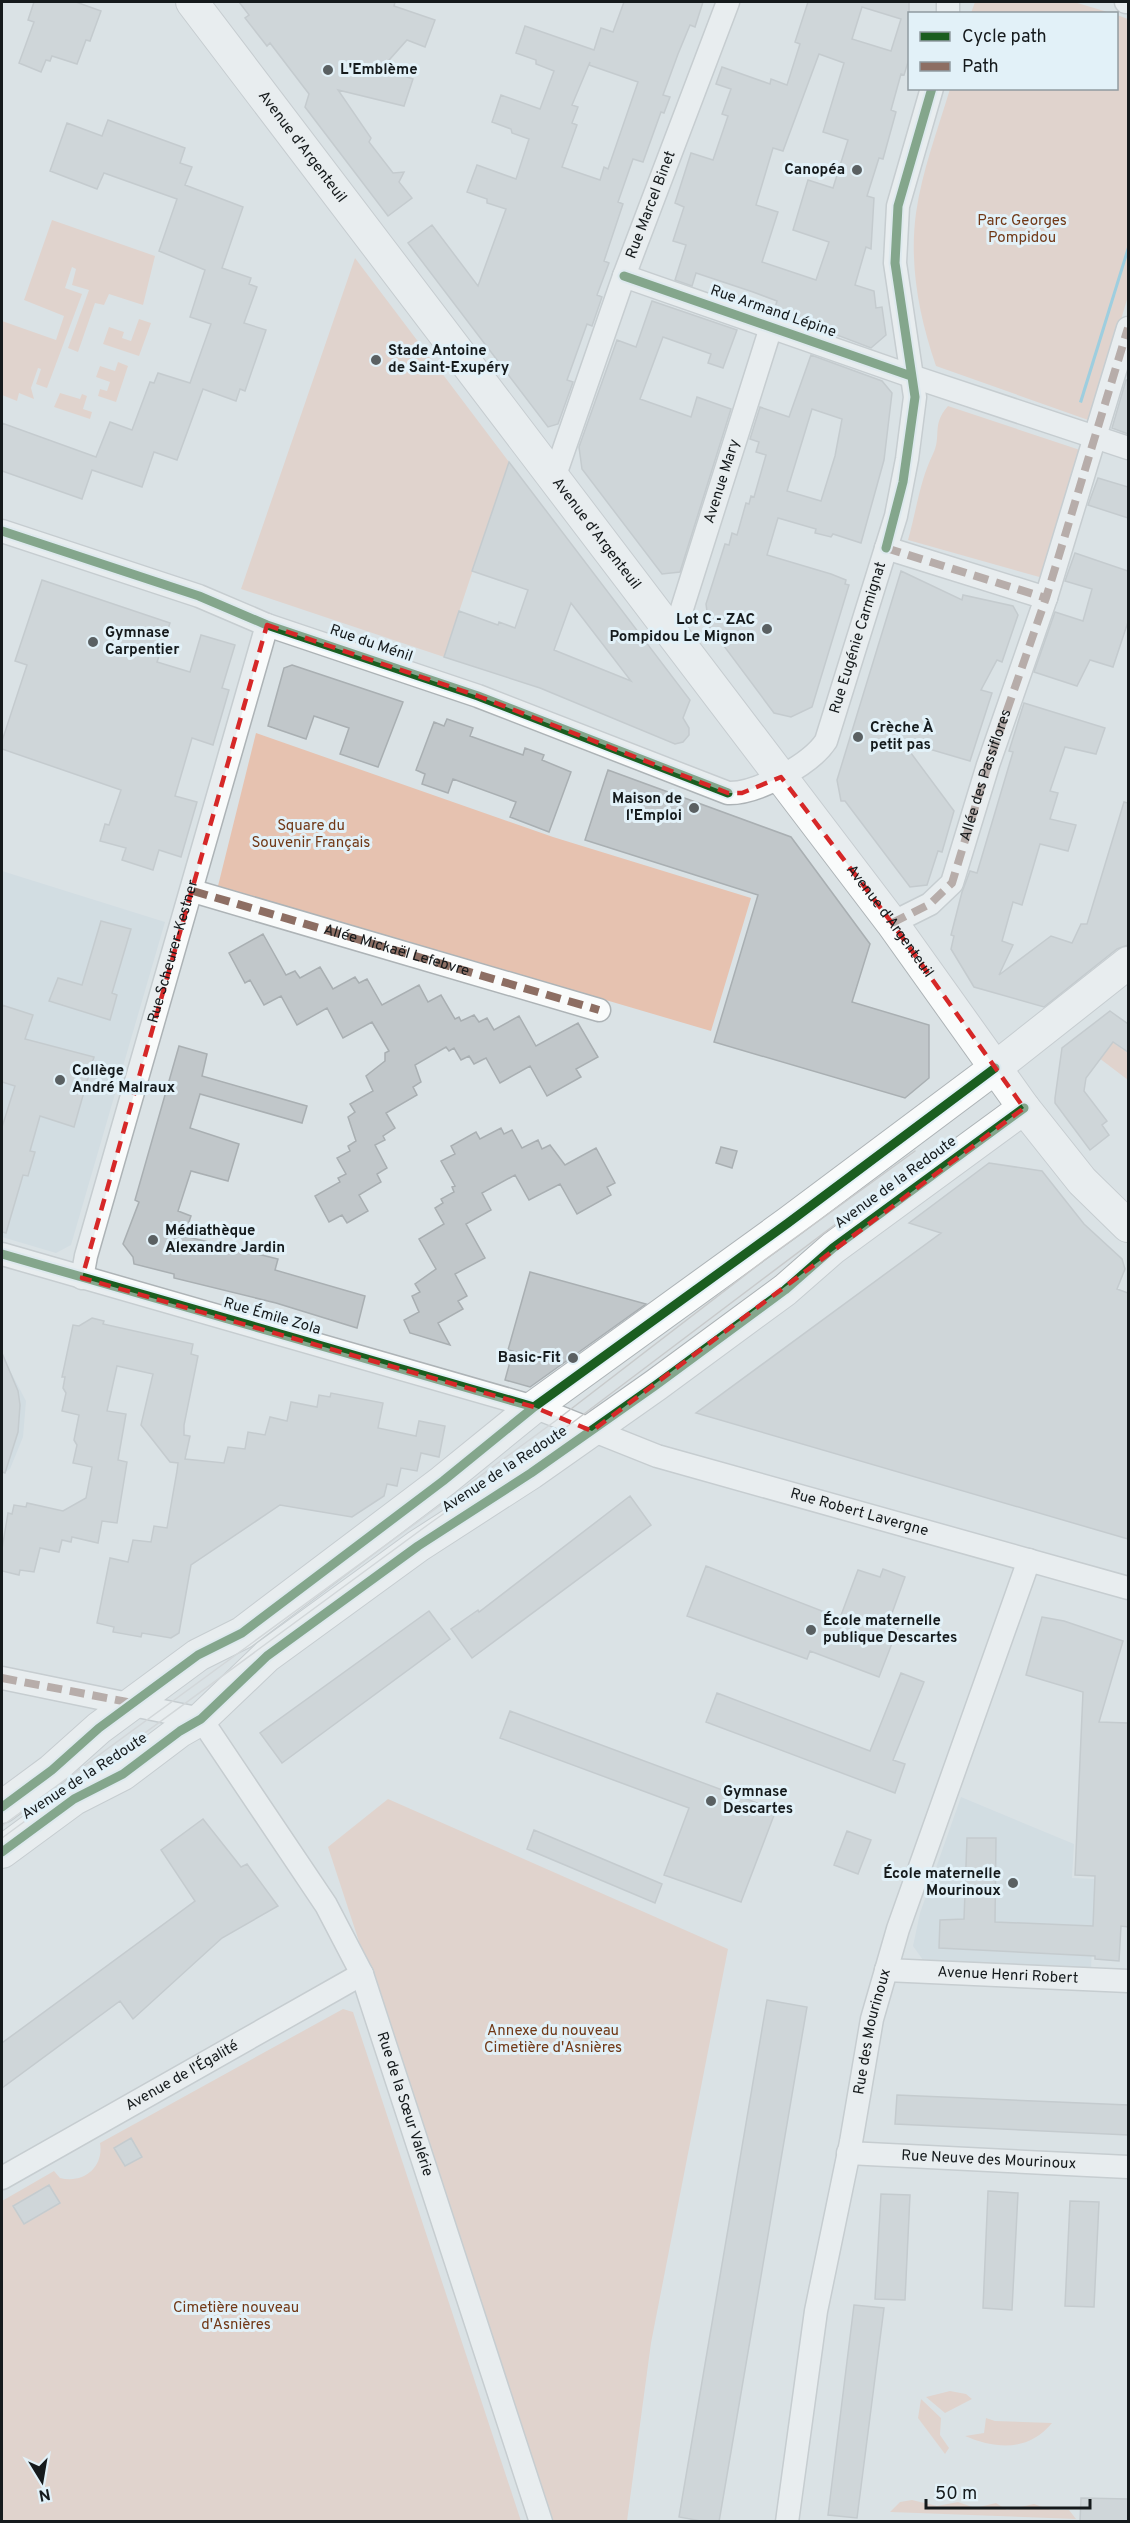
<svg xmlns="http://www.w3.org/2000/svg" width="1130" height="2523" font-family="Overpass,sans-serif">
  <style>
    .built { fill: #c8d7de }
    .green { fill: #e6c2b0 }
    .water { fill: #54b6d7 }
    .building { fill: #c1c7ca; stroke: #a9afb2; stroke-width: 1.5; fill-rule: evenodd }
    .lines { fill: none; stroke-linecap: round; stroke-linejoin: round }
    .street-casing { stroke: #adb3b6; stroke-width: 25 }
    .secondary-casing { stroke: #adb3b6; stroke-width: 34 }
    .street { stroke: #f9fbfb; stroke-width: 22 }
    .secondary { stroke: #f9fbfb; stroke-width: 32 }
    .tram { stroke: #c8cacb; stroke-width: 1.5 }
    .quiet { stroke: #8d6e63; stroke-width: 8; stroke-dasharray: 15 8; stroke-linecap: butt }
    .cycleway-casing { stroke: #e2f1f8; stroke-width: 13 }
    .cycleway { stroke: #1b5e20; stroke-width: 9 }
    .marked { fill: none; stroke: #d62828; stroke-width: 4.5; stroke-dasharray: 12 8; stroke-linejoin: round }
    .poi-dot { fill: #5a6062; stroke: #e2f1f8; stroke-width: 2 }
    .labels { text-anchor: middle; dominant-baseline: central; stroke-width: 6; stroke-linejoin: round; paint-order: stroke }
    .poi-label { font-size: 15px; font-weight: bold; fill: #151a1c; stroke: #e2f1f8; text-anchor: start }
    .street-label { font-size: 15px; fill: #151a1c; stroke: #e2f1f8 }
    .park-label { font-size: 15px; fill: #713816; stroke: #e2f1f8 }
  </style>
  <rect width="100%" height="100%" fill="#dae2e5"/>
  <path class="built" d="M2,871L165,922L71,1245L56,1253L2,1237Z
    M2,1355L26,1401L23,1437L10,1469L2,1474Z
    M961,1797L1074,1844L1072,1878L1095,1879L1091,1970L923,1960L913,1946L920,1913Z"/>
  <path class="green" d="M975,2H1074L1111,13H971Z
    M1117,15L1128,19V296L1091,421L936,366C919,316 909,265 916,213C922,171 938,129 950,89L1116,88Z
    M52,220L155,256L143,305L109,294L104,305L95,303L78,352L68,348L89,290L72,285L76,269L72,267L65,288L82,294L47,388L36,384L41,369L38,368L31,388L34,399L19,393L17,401L2,395V321L56,340L64,316L24,300Z
    M355,258L509,462L444,657L241,589Z
    M139,319L151,323L139,356L103,344L109,327L124,332L122,338L131,341Z
    M118,362L128,366L116,402L98,396L100,389L107,391L110,382L96,377L100,366L115,371Z
    M60,393L80,399L82,394L87,396L83,409L92,412L90,419L54,407Z
    M948,406L1083,451L1043,578L908,540C916,512 920,480 933,454C942,436 931,425 948,406Z
    M256,733L553,837L751,898L711,1031L218,886Z
    M1090,1026L1128,1053V1080L1074,1039Z
    M388,1799L728,1949L651,2343L627,2521H549L328,1847Z
    M343,2009L353,2012L521,2521H2V2201L54,2171L60,2178C84,2184 104,2167 100,2143Z
    M950,2391L966,2394L972,2399L945,2413L926,2397Z
    M921,2399L941,2418L940,2435L949,2448L945,2454L918,2418Z
    M986,2418L995,2421L1052,2423C1028,2452 996,2449 965,2436L984,2433Z
    M912,2500L937,2506L958,2502L975,2508L996,2503L1007,2510L1034,2504L1051,2510H1069L1076,2519L890,2512L900,2502Z"/>
  <path class="water" d="M1128,244V254L1082,403L1079,402Z"/>
  <path class="building" d="M34,2H76L101,11L90,41L86,40L77,64L52,56L50,61L46,60L41,72L19,63L34,22L28,20Z
    M239,2H395L394,6L435,20L425,47L407,40L382,68L413,79L404,106L338,90L371,138L369,142L393,173L404,172L399,182L412,198L388,216L305,107L309,94L270,43L267,46L245,18L249,15Z
    M624,2H703L695,27L690,25L678,54L663,95L670,97L664,113L661,112L643,162L633,159L618,202L623,204L604,261L609,263L597,295L602,297L592,326L587,324L567,380L573,382L558,424L548,427L408,243L432,225L478,286L506,209L487,203V199L467,192L477,165L516,179L529,139L512,133L511,129L492,122L501,95L540,109L554,71L536,64V60L516,53L525,26L594,50L601,28L613,32ZM590,62L589,65L638,82L608,169L604,167L600,180L562,167L577,125L572,123L578,107L572,105Z
    M808,2H909V59L904,75L901,74L891,110L896,112L883,159L879,158L867,196L874,198L871,249L866,247L855,285L874,291L876,308L882,307L886,335L871,348L774,311L777,301L753,292L696,273L692,286L675,280L686,245L673,241L684,207L675,203L691,153L713,160L728,116L722,114L731,89L716,84L722,67L770,84L771,79L787,85L800,44L795,42ZM862,7L901,19L891,51L852,39ZM819,54L844,63L823,132L848,140L833,188L808,180L793,230L829,242L816,280L762,262L778,212L756,205L773,148L783,151Z
    M108,120L185,148L180,163L192,167L185,185L243,207L222,268L251,278L249,284L257,287L244,323L266,330L245,391L240,389L236,401L203,389L177,460L154,452L142,487L92,470L82,499L2,471V423L96,457L110,422L132,430L150,382L154,383L158,373L190,383L211,324L190,317L205,270L159,251L177,199L104,173L97,189L50,171L67,123L102,136Z
    M652,301L737,330L723,368L708,363L711,354L663,337L640,399L691,417L697,397L731,409L680,572L662,574L582,469L579,447L617,340L636,347Z
    M811,355L882,381L892,393L884,460L861,543L833,534L831,537L815,533L816,529L778,518L767,555L831,574L846,580L845,584L849,585L812,707L791,717L774,713L709,626L706,604L725,544L729,545L732,533L737,535L746,503L749,504L751,496L754,497L766,455L756,452L759,442L750,439L760,407L789,417ZM812,409L842,419L835,456L821,501L787,491Z
    M1126,380H1128V434L1112,428Z
    M509,462L690,700L683,718L689,728V735L683,742L675,744L540,688L444,657L459,611L498,625L499,622L515,628L528,590L472,571ZM571,603L631,681L554,650Z
    M1098,478L1128,487V518L1088,505Z
    M1075,553L1128,571V622L1113,667L1090,660L1077,686L1034,672L1055,612L1083,621L1092,589L1065,581Z
    M901,571L962,600L963,595L1013,606L1018,615L1002,662L997,660L981,690L992,693L970,761L902,741L954,811L942,852L938,851L927,885L910,887L845,801H841L837,780Z
    M42,580L170,623L157,662L190,672L201,635L235,645L222,688L229,690L213,745L192,738L175,796L197,802L181,857L159,850L153,870L122,860L126,848L100,841L105,824L109,825L121,790L2,749V741L27,665L15,661Z
    M292,665L403,702L378,767L340,754L349,728L314,716L306,739L268,726L284,668Z
    M1024,703L1105,728L1096,754L1065,747L1050,791L1058,793L1050,819L1076,825L1068,851L1040,844L1022,905L1013,902L1002,941L1013,945L999,975L1051,936L1072,943L1081,924H1087L1124,802L1128,803V945L1117,949L1044,1007L974,987L951,949L954,936L951,935L962,892L970,871L977,873L1013,752L1009,751Z
    M447,719L473,728L470,736L523,755L525,748L544,755L542,760L571,772L549,832L510,817L516,802L453,779L448,793L422,784L425,774L416,770L434,722L444,726Z
    M608,770L791,837L870,944L852,1002L929,1025V1078L905,1098L714,1042L758,895L585,840Z
    M101,921L131,929L112,993L117,995L110,1020L49,1001L58,978L82,985Z
    M263,934L286,975L295,971L300,978L320,967L333,989L355,977L359,983L367,979L382,1005L419,985L428,1002L441,995L455,1019L459,1017L461,1021L474,1015L479,1022L487,1018L494,1030L519,1016L536,1046L578,1023L598,1057L576,1069L581,1077L547,1096L530,1066L500,1083L486,1058L474,1064L469,1056L461,1060L454,1048L449,1051L446,1047L415,1065L421,1082L413,1087L417,1095L386,1113L395,1128L383,1136L385,1140L375,1145L387,1168L377,1174L381,1182L359,1195L368,1211L347,1223L342,1215L329,1222L315,1196L340,1182L338,1178L346,1174L337,1158L350,1151L348,1146L356,1141L348,1117L355,1112L350,1104L373,1091L366,1076L385,1061V1053L389,1051L372,1022L343,1038L327,1008L297,1025L281,996L264,1005L250,980L245,983L229,953Z
    M2,1005L33,1015L25,1039L94,1057L74,1127L40,1116L30,1151L35,1152L28,1176L23,1175L6,1233L2,1232V1127L15,1086L2,1082Z
    M1110,1011L1128,1024V1052L1113,1042L1086,1078L1084,1091L1107,1121L1102,1125L1109,1135L1090,1150L1055,1103V1098L1062,1048Z
    M179,1046L207,1054L202,1076L307,1106L302,1123L200,1094L190,1128L239,1144L228,1181L191,1171L178,1211L191,1216L184,1236L278,1259L275,1270L365,1296L357,1328L276,1303L174,1278V1274L134,1264L133,1257L123,1244L139,1202L135,1200Z
    M501,1128L504,1134L512,1130L522,1148L538,1140L542,1149L550,1145L565,1165L596,1148L615,1183L607,1187L611,1195L577,1214L560,1184L529,1200L515,1175L482,1193L491,1210L466,1224L485,1258L455,1274L467,1296L458,1301L463,1309L438,1323L450,1345L410,1333L404,1320L419,1312L412,1296L420,1292L415,1284L436,1269L419,1239L444,1224L435,1208L443,1203L441,1199L454,1192L452,1187L455,1186L441,1161L455,1154L451,1146L476,1132L480,1139Z
    M721,1147L737,1151L732,1168L716,1163Z
    M989,1163L1042,1171L1084,1224L1122,1259L1125,1269L1117,1289L1128,1293V1539L696,1413L941,1233L909,1223Z
    M530,1272L646,1304L530,1387L505,1380L513,1351L508,1350Z
    M92,1318L104,1321L103,1324L193,1344L191,1354L198,1356L184,1425V1435L190,1436L185,1459L224,1463L228,1447L245,1449L248,1432L265,1435L270,1417L287,1421L291,1402L317,1407L319,1395L330,1397L331,1393L383,1403L378,1428L416,1436L419,1421L445,1426L439,1457L421,1453L417,1471L401,1468L397,1486L387,1484L384,1496L352,1517L280,1505L191,1565L179,1633L171,1638L142,1633L141,1637L113,1632L114,1627L97,1623L110,1558L128,1562L133,1540L151,1542L154,1526L167,1528L177,1471L178,1463L170,1462L141,1425L153,1374L117,1366L107,1411L126,1414L118,1460L127,1462L117,1523L102,1521L98,1543L72,1537L71,1542L62,1540L59,1552L40,1548L34,1572L20,1570L19,1575L2,1571V1549L8,1513L12,1514L14,1505L26,1507L27,1503L63,1511L86,1498L92,1467L73,1463L77,1445L74,1440L79,1415L62,1411L66,1393L63,1388L65,1377H62L73,1325L79,1326Z
    M2,1353L18,1391L20,1405L18,1432L5,1473L2,1472Z
    M630,1496L651,1525L472,1658L451,1629L478,1610L479,1612Z
    M706,1566L840,1618L858,1570L880,1577L883,1569L905,1577L891,1616L901,1620L879,1677L810,1651L807,1659L687,1616Z
    M429,1611L450,1639L282,1763L260,1733Z
    M1042,1617L1064,1621L1123,1641L1099,1722L1128,1723V1927L1121,1926L1119,1961L1095,1959V1956L939,1948L940,1920L964,1919L967,1838H996L995,1922L1093,1926L1095,1876L1075,1875L1083,1692L1026,1675Z
    M901,1673L924,1682L893,1760L905,1764L895,1793L706,1722L717,1693L870,1751Z
    M510,1711L776,1810L741,1902L664,1875L689,1808L500,1738Z
    M203,1819L241,1867L247,1864L278,1906L222,1938L133,2019L120,2001L2,2088V2043L195,1901L161,1850Z
    M534,1830L662,1884L655,1903L527,1849Z
    M847,1831L871,1840L858,1874L834,1865Z
    M767,2000L807,2007L719,2522H706L679,2517Z
    M897,2095L1128,2105V2135L895,2124Z
    M131,2138L142,2157L125,2166L114,2148Z
    M49,2185L60,2203L24,2224L13,2206Z
    M988,2191L1018,2193L1012,2310L983,2308Z
    M881,2194L910,2195L905,2300L875,2299Z
    M1070,2201L1099,2202L1094,2307L1065,2306Z
    M854,2305L884,2308L857,2518L828,2515Z
    M1081,2498L1128,2499V2522H1080Z"/>
  <g class="lines">
    <g class="street-casing">
      <g id="street">
        <path d="M948,2V14"/>
        <path d="M1126,2H1128"/>
        <path d="M624,276L911,376L1128,448"/>
        <path id="s1" d="M554,478L624,276L728,2"/>
        <path id="s2" d="M2,531L199,596L267,625L478,696L728,793C757,794 811,764 826,741L896,516L907,459L915,397L895,263L898,206L932,88"/>
        <path d="M886,548L1046,598"/>
        <path id="s3" d="M674,634L771,327"/>
        <path d="M193,891L599,1010"/>
        <path d="M892,923L930,904L952,883L988,765L1046,598L1128,328"/>
        <path id="s4" d="M2,1254L534,1407L657,1456L1128,1588"/>
        <path id="s5" d="M82,1278L86,1256L267,625"/>
        <path id="s6" d="M2,1678L201,1719L326,1905L362,1974L541,2522"/>
        <path id="s7" d="M886,1970L1128,1981"/>
        <path id="s8" d="M848,2153L1128,2167"/>
        <path id="s9" d="M2,2178L362,1974"/>
        <path id="s10" d="M787,2522L816,2311L851,2142L872,2019L898,1929L1029,1560"/>
      </g>
    </g>
    <g class="secondary-casing">
      <g id="secondary">
        <path id="s11" d="M192,2L892,923L1024,1108L1082,1181L1128,1226"/>
        <path d="M2,1807L52,1770L99,1728L198,1655L242,1633L443,1481L534,1407L788,1223L995,1068L1128,963"/>
        <path d="M2,1852L74,1799L123,1774L180,1731L201,1719L267,1656L418,1546L531,1473L656,1385L785,1290L833,1248L1024,1108"/>
      </g>
    </g>
    <use href="#street" class="street"/>
    <use href="#secondary" class="secondary"/>
    <path class="tram" d="M2,1826L558,1419L762,1262L915,1151
      M2,1838L429,1524L572,1423L918,1162"/>
    <g class="quiet">
      <path d="M886,548L1046,598"/>
      <path id="s12" d="M193,891L599,1010"/>
      <path id="s13" d="M892,923L930,904L952,883L988,765L1046,598L1128,328"/>
      <path d="M2,1678L133,1703"/>
    </g>
    <g class="cycleway-casing">
      <path id="cycleway" d="M624,276L911,376
        M2,531L199,596L267,625L478,696L728,793
        M886,548L903,482L915,397L895,263L898,206L932,88
        M2,1254L534,1407
        M2,1807L52,1770L99,1728L198,1655L242,1633L443,1481L534,1407L788,1223L995,1068
        M2,1852L74,1799L123,1774L180,1731L201,1719L267,1656L418,1546L531,1473L656,1385L785,1290L833,1248L1024,1108"/>
    </g>
    <use href="#cycleway" class="cycleway"/>
  </g>
  <path d="M0 0H1130V2523H0ZM267,625L478,696L728,793H742L781,777L892,923L1024,1108L592,1431L534,1407L82,1278Z" fill="#dae2e5" fill-opacity=".55" fill-rule="evenodd"/>
  <path class="marked" d="M267,625L478,696L728,793H742L781,777L892,923L1024,1108L592,1431L534,1407L82,1278Z"/>
  <g class="poi-dot">
    <circle cx="328" cy="70" r="6"/>
    <circle cx="857" cy="170" r="6"/>
    <circle cx="376" cy="360" r="6"/>
    <circle cx="767" cy="629" r="6"/>
    <circle cx="93" cy="642" r="6"/>
    <circle cx="858" cy="737" r="6"/>
    <circle cx="694" cy="808" r="6"/>
    <circle cx="60" cy="1080" r="6"/>
    <circle cx="153" cy="1240" r="6"/>
    <circle cx="573" cy="1358" r="6"/>
    <circle cx="811" cy="1630" r="6"/>
    <circle cx="711" cy="1801" r="6"/>
    <circle cx="1013" cy="1883" r="6"/>
  </g>
  <g class="labels">
    <g class="poi-label">
      <text x="340" y="70">L'Emblème</text>
      <text x="845" y="170" text-anchor="end">Canopéa</text>
      <text x="388" y="351">Stade Antoine<tspan x="388" dy="17">de Saint-Exupéry</tspan></text>
      <text x="755" y="620" text-anchor="end">Lot C - ZAC<tspan x="755" dy="17">Pompidou Le Mignon</tspan></text>
      <text x="105" y="633">Gymnase<tspan x="105" dy="17">Carpentier</tspan></text>
      <text x="870" y="728">Crèche À<tspan x="870" dy="17">petit pas</tspan></text>
      <text x="682" y="799" text-anchor="end">Maison de<tspan x="682" dy="17">l'Emploi</tspan></text>
      <text x="72" y="1071">Collège<tspan x="72" dy="17">André Malraux</tspan></text>
      <text x="165" y="1231">Médiathèque<tspan x="165" dy="17">Alexandre Jardin</tspan></text>
      <text x="561" y="1358" text-anchor="end">Basic-Fit</text>
      <text x="823" y="1621">École maternelle<tspan x="823" dy="17">publique Descartes</tspan></text>
      <text x="723" y="1792">Gymnase<tspan x="723" dy="17">Descartes</tspan></text>
      <text x="1001" y="1874" text-anchor="end">École maternelle<tspan x="1001" dy="17">Mourinoux</tspan></text>
    </g>
    <g class="street-label">
      <text stroke="none"><textPath href="#s11" startOffset="182">Avenue d'Argenteuil</textPath></text>
      <text stroke="none"><textPath href="#s1" startOffset="290">Rue Marcel Binet</textPath></text>
      <text transform="translate(773 312) rotate(19)">Rue Armand Lépine</text>
      <text stroke="none"><textPath href="#s3" startOffset="160">Avenue Mary</textPath></text>
      <text stroke="none"><textPath href="#s11" startOffset="668">Avenue d'Argenteuil</textPath></text>
      <text stroke="none"><textPath href="#s2" startOffset="994">Rue Eugénie Carmignat</textPath></text>
      <text transform="translate(371 644) rotate(19)">Rue du Ménil</text>
      <text stroke="none"><textPath href="#s13" startOffset="186">Allée des Passiflores</textPath></text>
      <text stroke="none"><textPath href="#s11" startOffset="1154">Avenue d'Argenteuil</textPath></text>
      <text stroke="none"><textPath href="#s12" startOffset="212">Allée Mickaël Lefebvre</textPath></text>
      <text stroke="none"><textPath href="#s5" startOffset="339">Rue Scheurer-Kestner</textPath></text>
      <text transform="translate(896 1183) rotate(-36)">Avenue de la Redoute</text>
      <text transform="translate(272 1317) rotate(16)">Rue Émile Zola</text>
      <text transform="translate(505 1470) rotate(-33)">Avenue de la Redoute</text>
      <text stroke="none"><textPath href="#s4" startOffset="896">Rue Robert Lavergne</textPath></text>
      <text transform="translate(85 1777) rotate(-33)">Avenue de la Redoute</text>
      <text stroke="none"><textPath href="#s7" startOffset="122">Avenue Henri Robert</textPath></text>
      <text stroke="none"><textPath href="#s10" startOffset="498">Rue des Mourinoux</textPath></text>
      <text stroke="none"><textPath href="#s9" startOffset="207">Avenue de l'Égalité</textPath></text>
      <text stroke="none"><textPath href="#s6" startOffset="642">Rue de la Sœur Valérie</textPath></text>
      <text stroke="none"><textPath href="#s8" startOffset="141">Rue Neuve des Mourinoux</textPath></text>
    </g>
    <g class="park-label">
      <text x="1022" y="221">Parc Georges<tspan x="1022" dy="17">Pompidou</tspan></text>
      <text x="311" y="826">Square du<tspan x="311" dy="17">Souvenir Français</tspan></text>
      <text x="553" y="2031">Annexe du nouveau<tspan x="553" dy="17">Cimetière d'Asnières</tspan></text>
      <text x="236" y="2308">Cimetière nouveau<tspan x="236" dy="17">d'Asnières</tspan></text>
    </g>
  </g>
  <rect width="1130" height="2523" fill="none" stroke="#151a1c" stroke-width="6"/>
  <rect x="908" y="12" width="210" height="78" fill="#e2f1f8" stroke="#909ba0" stroke-width="1.5"/>
  <rect x="920" y="32" width="30" height="9" fill="#1b5e20" stroke="#909ba0" stroke-width="1.5"/>
  <text x="962" y="42" font-size="18" fill="#151a1c">Cycle path</text>
  <rect x="920" y="62" width="30" height="9" fill="#8d6e63" stroke="#909ba0" stroke-width="1.5"/>
  <text x="962" y="72" font-size="18" fill="#151a1c">Path</text>
  <g transform="translate(42 2481) rotate(169)" stroke="#e2f1f8" stroke-width="4.5" paint-order="stroke">
  <path d="M0-4.5L10 22L0 15L-10 22Z" fill="#151a1c"/>
  <text y="-9" font-size="16" font-weight="bold" text-anchor="middle" fill="#151a1c">N</text>
  </g>
  <path d="M926 2499v9h164v-9" fill="none" stroke="#151a1c" stroke-width="3"/>
  <text x="935" y="2499" font-size="18" fill="#151a1c" stroke="#e2f1f8" stroke-width="4.5" paint-order="stroke">50 m</text>
</svg>
